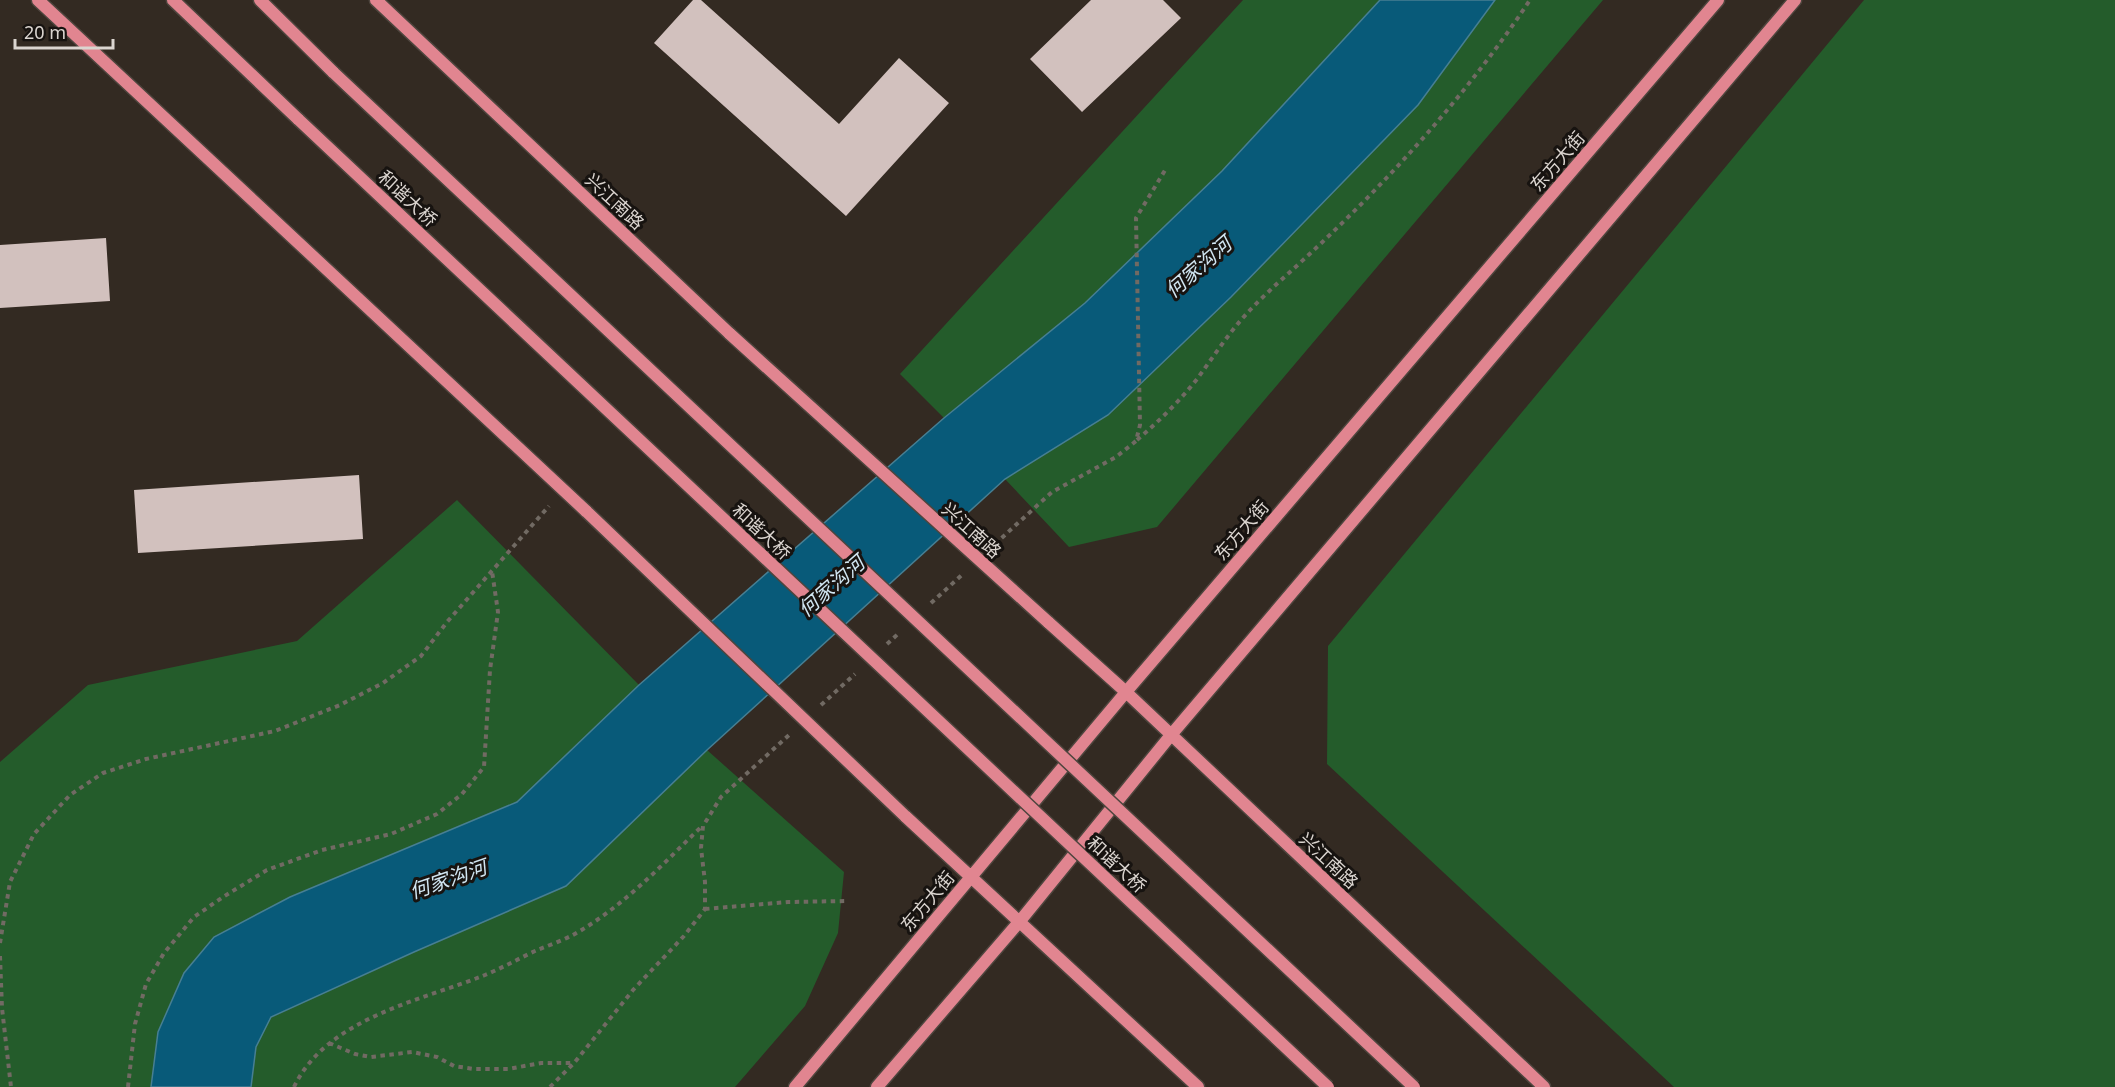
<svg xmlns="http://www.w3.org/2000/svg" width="2115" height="1087" font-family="'Noto Sans','Noto Sans SC',sans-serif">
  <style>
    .green { fill: #245c2b }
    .water { fill: #085a79; stroke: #477f93; stroke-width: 1.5 }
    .building { fill: #d2c1be }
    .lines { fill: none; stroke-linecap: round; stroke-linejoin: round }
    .secondary-casing { stroke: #4e453e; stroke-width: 15 }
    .path { stroke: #716a63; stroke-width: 4; stroke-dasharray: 4.5 4.5; stroke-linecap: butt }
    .secondary { stroke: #e18590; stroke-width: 12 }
    .secondary-bridge-casing { stroke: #4e453e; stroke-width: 15; stroke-linecap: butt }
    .secondary-bridge { stroke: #e18590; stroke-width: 12 }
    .labels { text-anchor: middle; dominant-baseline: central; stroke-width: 6; stroke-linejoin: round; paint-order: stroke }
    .street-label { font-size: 18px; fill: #dbd5d0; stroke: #171310 }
    .water-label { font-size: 20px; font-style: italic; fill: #d2e7f3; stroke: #171310 }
  </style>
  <rect width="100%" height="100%" fill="#332a22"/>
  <path class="green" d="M1243,0H1380L1222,171L1085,303L944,418L900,374Z
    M1495,0H1603L1157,527L1069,547L1005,479L1108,415L1231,297L1418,105Z
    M1864,0H2115V1087H1674L1327,764L1328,646Z
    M457,500L639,685L517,802L290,897L214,937L184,973L158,1032L151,1087H0V762L88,685L297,641Z
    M707,750L844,872L838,933L805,1006L735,1087H251L256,1047L271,1017L414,952L566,886Z"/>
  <path class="water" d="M1380,0H1495L1418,105L1231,297L1108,415L1005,479L707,750L566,886L414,952L271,1017L256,1047L251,1087H151L158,1032L184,973L214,937L290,897L517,802L639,685L944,418L1085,303L1222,171Z"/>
  <path class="building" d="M693,0H701L839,124L899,58L949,103L846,216L654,43Z
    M1091,0H1163L1181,18L1082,112L1030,59Z
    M106,238L110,301L0,308V245Z
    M359,475L363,539L138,553L134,490Z"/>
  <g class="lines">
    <g class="secondary-casing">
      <path id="secondary" d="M38,0L587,512
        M173,0L299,120
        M260,0L334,73
        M376,0L730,334
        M1048,622L1126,692L1544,1087
        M905,816L1198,1087
        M795,1087L1126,692L1718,0
        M877,1087L1020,921L1171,735L1795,0"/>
    </g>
    <path class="path" d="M1137,440C1159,421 1179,402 1197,379C1214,356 1230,331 1250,310C1271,288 1294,269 1316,248C1395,174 1470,90 1530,0
      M995,544L1052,492L1116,457L1136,441L1140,425L1136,218L1167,167
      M931,603L963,574
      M887,644L899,633
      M821,705L855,674
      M705,909L788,902L848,901
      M0,943L10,882L34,834L70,795L103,773L146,759L275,731L340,705L383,683L421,656L447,622L549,506
      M0,956L2,1008L11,1087
      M329,1043L355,1054L371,1057L412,1052L437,1057L454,1066L474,1069H508L541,1063H573
      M128,1087L135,1024L146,984L164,953L194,917L223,897L267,870L322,850L391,834L437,814L462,794L484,767L490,670L498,612L492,571
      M294,1087C327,1018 420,1001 485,975C502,968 518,959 535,951C547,946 561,941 573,935C623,907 662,865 702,826
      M550,1087L574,1063L633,990L684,936L705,909V882L701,848L703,826L721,797L789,735"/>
    <use href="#secondary" class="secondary"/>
    <g class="secondary-bridge-casing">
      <path id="secondary-bridge" d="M334,73L1414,1087
        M299,120L1328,1087
        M730,334L1048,622
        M587,512L905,816"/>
    </g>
    <use href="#secondary-bridge" class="secondary-bridge"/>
  </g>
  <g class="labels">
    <g class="street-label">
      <text transform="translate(1557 161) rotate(-49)">东方大街</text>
      <text transform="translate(408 198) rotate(43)">和谐大桥</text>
      <text transform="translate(615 201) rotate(43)">兴江南路</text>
      <text transform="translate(972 530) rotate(42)">兴江南路</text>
      <text transform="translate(1241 530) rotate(-49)">东方大街</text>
      <text transform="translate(762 531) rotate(43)">和谐大桥</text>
      <text transform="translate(1329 860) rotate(43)">兴江南路</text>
      <text transform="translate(1117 864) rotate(43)">和谐大桥</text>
      <text transform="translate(927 901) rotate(-50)">东方大街</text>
    </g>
    <g class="water-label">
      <text transform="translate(1198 267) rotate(-41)">何家沟河</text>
      <text transform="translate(831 586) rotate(-41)">何家沟河</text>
      <text transform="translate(448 879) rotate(-19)">何家沟河</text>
    </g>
  </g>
  <path d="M15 39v9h98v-9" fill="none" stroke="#dbd5d0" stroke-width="3"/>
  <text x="24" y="39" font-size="18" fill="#dbd5d0" stroke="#171310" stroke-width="4.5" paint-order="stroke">20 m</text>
</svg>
